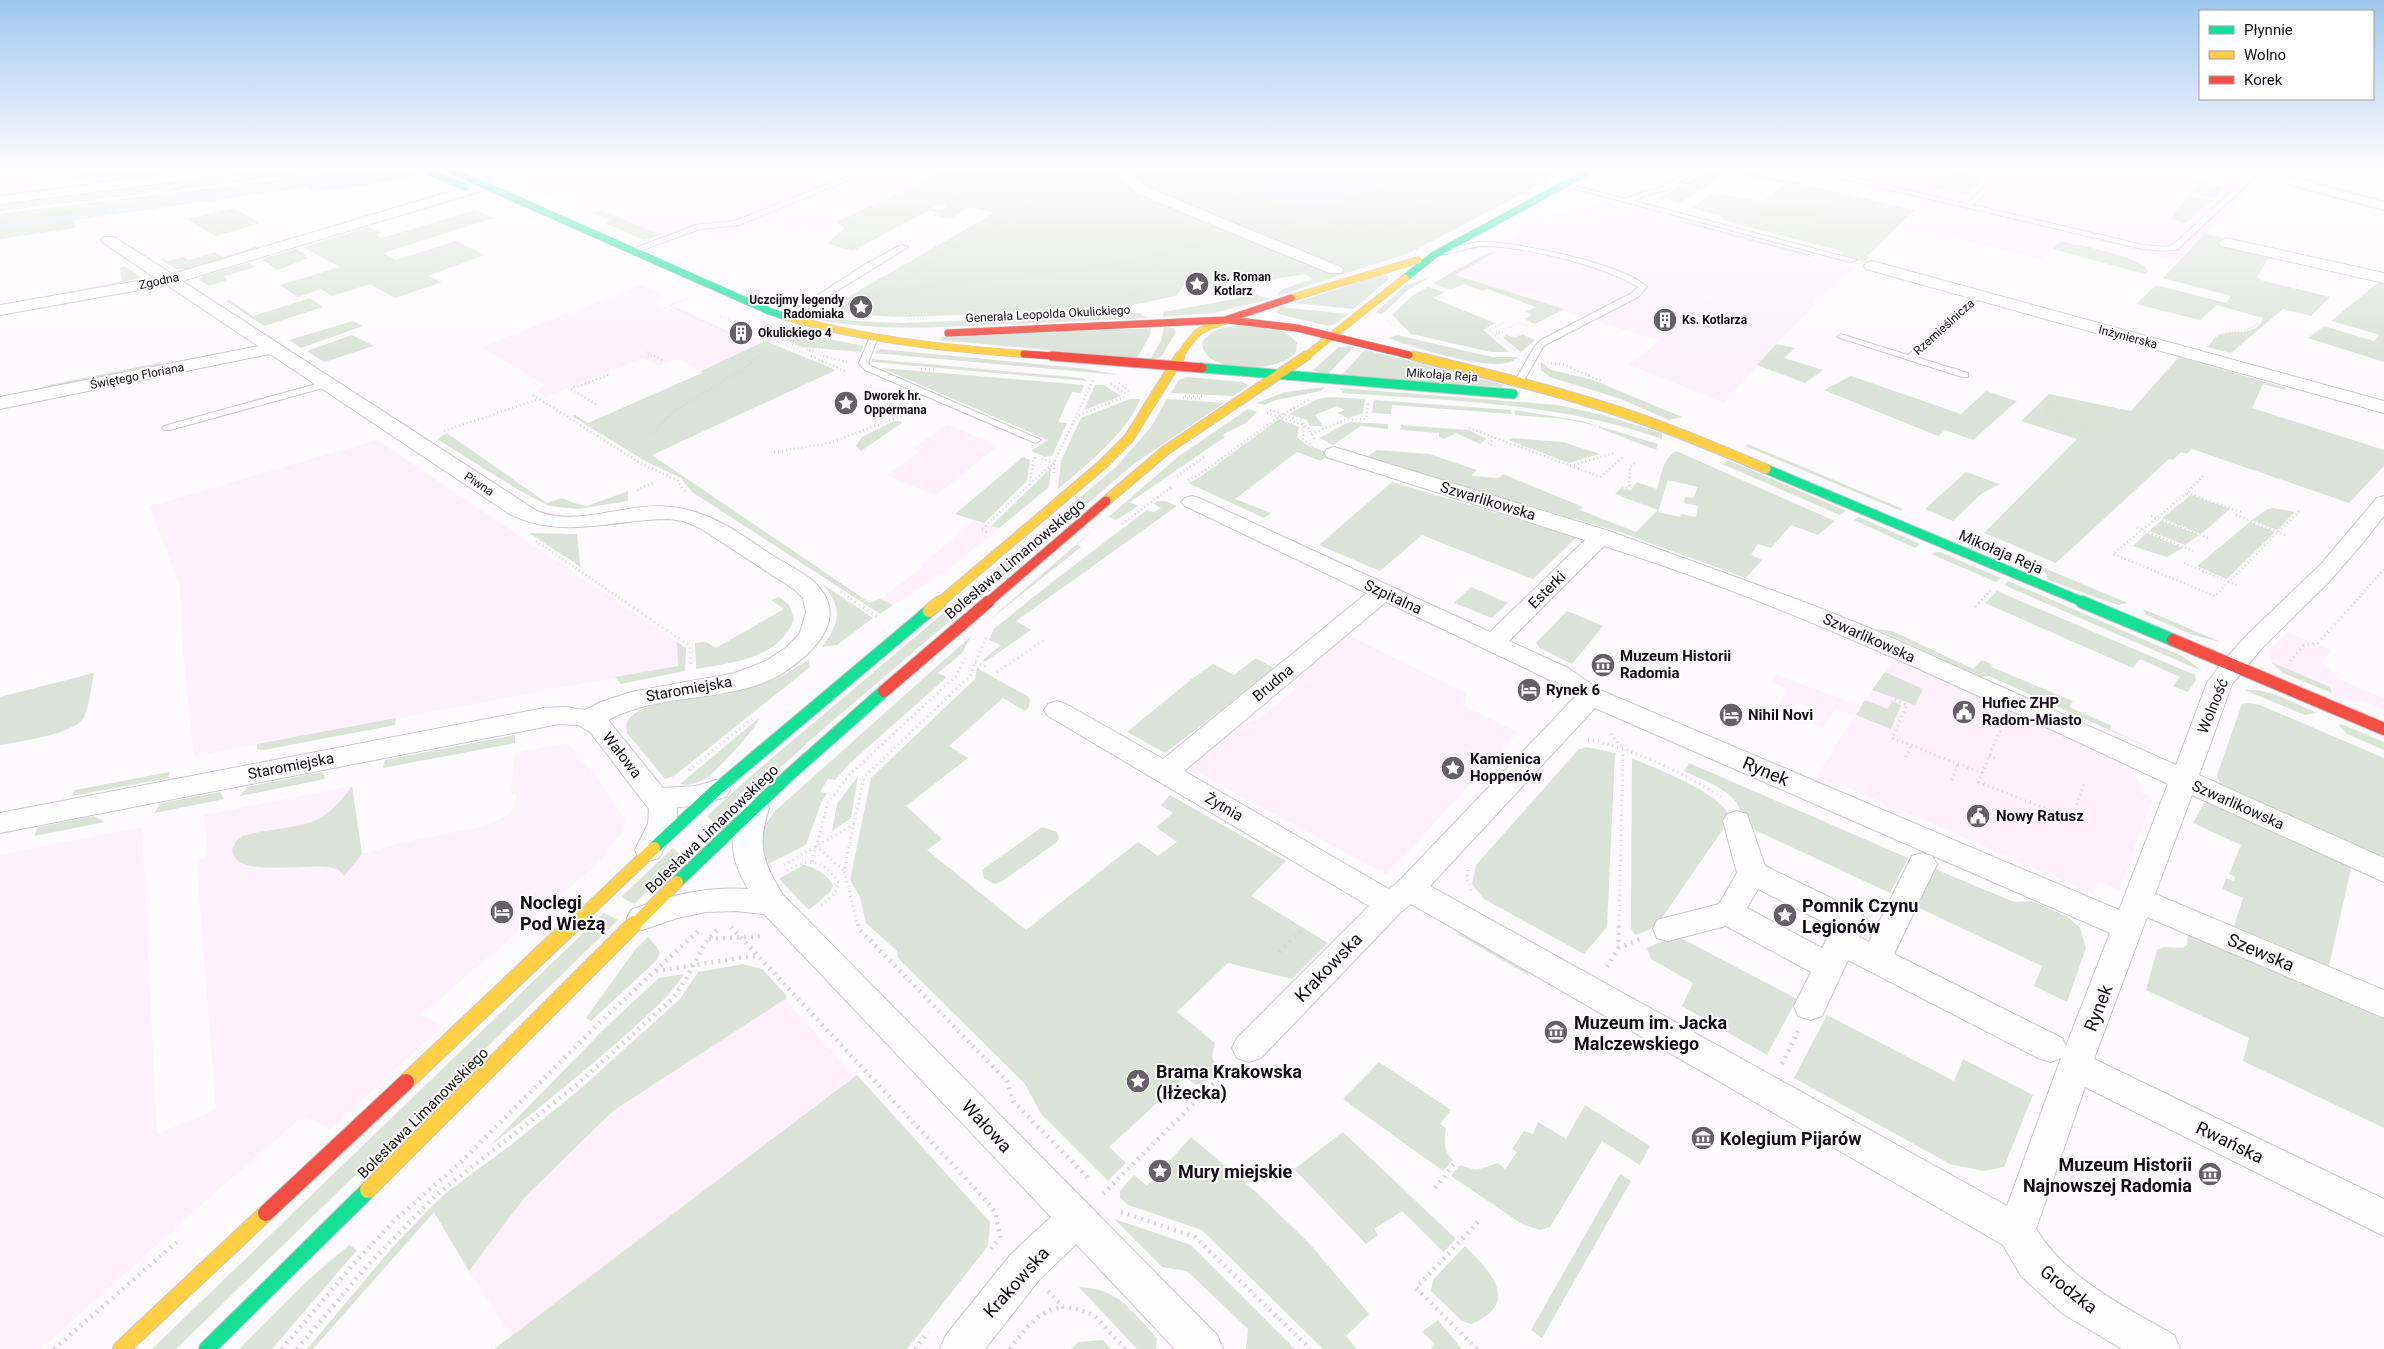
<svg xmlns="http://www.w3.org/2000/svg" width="2384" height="1349" font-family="Roboto,sans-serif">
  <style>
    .commercial { fill: #fef1fc }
    .industrial { fill: #fcf1fd }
    .green { fill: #dbe2d8; fill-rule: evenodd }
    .forest { fill: #d9e3d4 }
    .water { fill: #d3e3f9 }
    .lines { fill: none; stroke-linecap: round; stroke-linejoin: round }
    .river { fill: #d3e3f9; fill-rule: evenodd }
    .lane-casing { stroke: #cdc7cf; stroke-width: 2 }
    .street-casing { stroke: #cdc7cf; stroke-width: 2 }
    .fast-far3-casing { stroke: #cdc7cf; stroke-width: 8 }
    .fast-far2-casing { stroke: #cdc7cf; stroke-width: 11 }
    .fast-far1-casing { stroke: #cdc7cf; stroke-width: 14 }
    .fast-casing { stroke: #cdc7cf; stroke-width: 18 }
    .slow-far3-casing { stroke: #cdc7cf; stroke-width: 8 }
    .slow-far2-casing { stroke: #cdc7cf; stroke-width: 11 }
    .slow-far1-casing { stroke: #cdc7cf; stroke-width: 14 }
    .slow-casing { stroke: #cdc7cf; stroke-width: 18 }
    .jam-far3-casing { stroke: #cdc7cf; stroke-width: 8 }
    .jam-far2-casing { stroke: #cdc7cf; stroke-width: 11 }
    .jam-far1-casing { stroke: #cdc7cf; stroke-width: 14 }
    .jam-casing { stroke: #cdc7cf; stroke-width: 18 }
    .path-far3 { stroke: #d8d6d8; stroke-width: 2; stroke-dasharray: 0.5 2.5; stroke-linecap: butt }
    .path-far2 { stroke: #d8d6d8; stroke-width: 2.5; stroke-dasharray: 1 3; stroke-linecap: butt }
    .path-far1 { stroke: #d8d6d8; stroke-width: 3; stroke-dasharray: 1 4; stroke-linecap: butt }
    .path { stroke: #d8d6d8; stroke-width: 4.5; stroke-dasharray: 2 5; stroke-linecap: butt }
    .lane { fill: #fffeff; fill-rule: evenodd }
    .street { fill: #fffeff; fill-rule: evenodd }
    .fast-far3 { stroke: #16e098; stroke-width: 7 }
    .fast-far2 { stroke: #16e098; stroke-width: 9 }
    .fast-far1 { stroke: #16e098; stroke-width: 12 }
    .fast { stroke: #16e098; stroke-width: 16 }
    .slow-far3 { stroke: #ffcf43; stroke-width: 7 }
    .slow-far2 { stroke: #ffcf43; stroke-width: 9 }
    .slow-far1 { stroke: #ffcf43; stroke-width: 12 }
    .slow { stroke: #ffcf43; stroke-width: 16 }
    .jam-far3 { stroke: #f24e42; stroke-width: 7 }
    .jam-far2 { stroke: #f24e42; stroke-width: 9 }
    .jam-far1 { stroke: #f24e42; stroke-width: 12 }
    .jam { stroke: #f24e42; stroke-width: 16 }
    .labels { text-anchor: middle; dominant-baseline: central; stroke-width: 4; stroke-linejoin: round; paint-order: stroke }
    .far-poi-label { font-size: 12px; font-weight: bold; fill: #130b15; stroke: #fff; text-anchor: start }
    .far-street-label { font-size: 12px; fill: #130b15; stroke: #fff }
    .street-label { font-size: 15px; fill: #130b15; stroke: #fff }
    .poi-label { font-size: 15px; font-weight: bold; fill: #130b15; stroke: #fff; text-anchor: start }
    .near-street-label { font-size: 18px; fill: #130b15; stroke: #fff }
    .near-poi-label { font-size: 18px; font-weight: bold; fill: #130b15; stroke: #fff; text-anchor: start }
  </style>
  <rect width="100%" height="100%" fill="#fdfafe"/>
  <path class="commercial" d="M489,170H650L602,184L609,188L564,202Z
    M1787,170H2274L2221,219L2179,261L2069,234L2041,259L1902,224L1925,202Z
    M1556,212L1751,267L1659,341L1449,274Z
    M641,285L662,295L657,303L670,309H682L734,333L740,331L765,341L701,371L678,359L658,366L644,358L545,397L538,392L544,384L481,347Z
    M947,424L998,446L935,496L886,475L919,452L912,449Z
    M974,520L999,528L945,572L892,606L891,604L880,599L923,567L921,565L930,558L928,557L936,553L943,547L941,546L948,543Z
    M2287,632L2331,650L2322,662L2336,678L2384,698V710L2363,701L2353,702L2332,693L2329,687L2271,662L2268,651Z
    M1344,633L1466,693L1464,706L1518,732L1387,875L1187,767L1234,727L1257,720L1294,690L1300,672Z
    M1895,657L2112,755L2110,759L2128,769L2137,778L2141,784L2142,793L2153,797L2119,890L2098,881L2093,894L1903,811L1901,813L1883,805V803L1838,783L1836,785L1817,776L1854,716L1836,709L1823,727L1810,722L1816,711L1797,703L1789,714L1776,708L1788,689L1771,682L1776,675L1862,706Z
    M785,999L855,1077L511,1336L469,1271L525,1197L613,1111Z
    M421,1015L443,1025L330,1130L303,1115Z
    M157,1135L189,1216L41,1349H0V1199Z"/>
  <path class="industrial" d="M0,170H103L71,178L41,181L24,189L0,191Z
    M650,170H949L812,233L771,220L727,238L690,226L662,236L574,198L608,188L601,185Z
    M1602,201L1854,268L1813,303L1816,304L1778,342L1724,403L1629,365L1751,267L1575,217Z
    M377,440L677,642L678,666L194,756L182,640L180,587L150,506Z
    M567,743L596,777L625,820L623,831L596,865L259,1154L189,1216L156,1135L0,1199V855L142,827L157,1134L216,1110L197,868V860L208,855L204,815L352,786L362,854L400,843L484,826L506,816L515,807L516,793L511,794L515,753Z"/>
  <path class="green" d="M103,170H213L92,185L88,181L65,178Z
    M247,170H340L159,192L214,176Z
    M354,170H390L241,192V188H235L0,217V214Z
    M1003,170H1278L1267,174L1265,193L1296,202L1314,204L1427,170H1568L1409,253L1277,296L1281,290L1313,279L1305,274L1225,287L1197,281L1186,283L1176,296L1109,310L902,317L861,315L827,309L994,213L971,207L950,219L933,215L937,212L928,210L931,208L940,210L948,206L939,204Z
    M1344,170H1380C1372,183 1349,184 1337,176Z
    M1707,170L1727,174L1679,203L1660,198Z
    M1733,170H1743L1915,210L1867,256L1869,258L1864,262L1841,255L1845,252L1723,220V217L1693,208L1712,193L1764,201L1785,184L1729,172Z
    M1956,172L1985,178L1965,195L1925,186L1936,178L1947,180Z
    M396,173L398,174L74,220L76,228L0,239V228Z
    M194,180L143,194L0,211V203L146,186V188H154L156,184Z
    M2198,181L2226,187L2214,199L2190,193Z
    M2188,195L2213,200L2186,223L2170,219Z
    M233,208L259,222L258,224L216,236L187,219Z
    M475,210L494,218L383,253L396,260L455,241L485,255L427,276L442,282L395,298L370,284L332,296L321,289L298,297L280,285L340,267L303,247L368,227L381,233L376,235L382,238Z
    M601,210L661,235L644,240L605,223L610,220L592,213L586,214Z
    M1681,220L1813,255L1811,257L1679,222Z
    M2205,234L2248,244H2216L2270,256L2257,277L2261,280L2330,297L2311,316L2283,309L2231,353L2207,347C2211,343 2215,337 2219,335C2234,328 2256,339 2263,318L2217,305L2200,320L2136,304L2156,285L2226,303L2231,296L2163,278Z
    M2061,241C2077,245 2144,257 2148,271L2145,274L2052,249Z
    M258,246L260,247L186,269H176L160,259L164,258L168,261L183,257L189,260L215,252L223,257Z
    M295,249L307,255L305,256L308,258L278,270L261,259Z
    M1496,252L1455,275L1564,309L1535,324L1524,319L1532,315L1526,312L1535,307L1488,289L1482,291L1464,284L1450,290L1433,283L1488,253Z
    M248,263L256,267L223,276L227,280L209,286L199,280L203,276Z
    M124,266L141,277L128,281L54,295L122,281L120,268Z
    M1380,275L1387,276L1389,279L1353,309L1295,303Z
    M1432,276L1408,290L1382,314L1375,313L1405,286Z
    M2379,282L2384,283V362L2308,338L2324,326L2374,341L2380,335L2331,321Z
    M1428,287L1445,292L1433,298L1495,323L1483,330L1509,352H1491L1411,334L1392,315L1412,296Z
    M1256,295L1270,299L1213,313L1162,317L1164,312Z
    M310,298L323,307L264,326L226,301L230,300L253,316Z
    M1283,306L1289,308L1348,314L1335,324L1328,326L1278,314L1277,310Z
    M804,310L854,321L903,323L1139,313L1149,318C1096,320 1043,323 989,325C925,328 862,332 799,315Z
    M353,321L363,326L301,348L289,340Z
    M1248,325C1266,327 1285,327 1297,343L1296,352C1281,373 1203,375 1202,343C1211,327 1232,326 1248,325Z
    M1164,327L1173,328L1176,332L1161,357L1150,360L1161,341Z
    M1151,328L1150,335L1137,358L939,340L942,337Z
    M786,332H797L863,346L862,352L802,347L772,335Z
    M1522,334L1535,340L1521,352L1503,338L1506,335L1515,338Z
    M352,335L374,346L324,362L307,351Z
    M1397,335L1492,357H1518C1511,363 1505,364 1496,364C1476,365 1408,347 1390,338Z
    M765,341L836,370L652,455L870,603L880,599L891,604L892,606L880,614L703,499L692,492L681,478L645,461L572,416L575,415L588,423L702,373L701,371Z
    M1776,344L1795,348L1784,358L1823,370L1805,383L1757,365Z
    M1348,346L1354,347L1327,375L1313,370L1339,347Z
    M881,349L1088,369L1119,375L873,353Z
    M1365,350L1506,385L1501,387L1341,376Z
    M2179,357L2287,388L2285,390L2263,384L2252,408L2384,450V466L2349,503L2192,449L2186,454L2181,452L2173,460L2169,459L2056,563L1984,533L2077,439L2021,421L2049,394L2131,411Z
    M872,359L1083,378L1087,381L872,362Z
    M163,362L160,365L43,389L44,386Z
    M1541,362L1551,370L1593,380L1682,417L1669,420L1621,399L1550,377L1541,370Z
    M882,368L1084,385L1081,393L1072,392L1058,422L1067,423L1052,456L1045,457L1031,451L1048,440Z
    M1851,376L1961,414L1986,391L2017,401L1973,440L1945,430L1938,436L1824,390Z
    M1187,377L1243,382L1248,386L1233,396L1171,393L1179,380Z
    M1095,385H1104L1121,396L1084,410Z
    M1325,387L1321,391L1276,400L1264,405L1256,403L1286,392Z
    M1340,388L1558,405L1603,415L1662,433V439C1559,402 1451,401 1343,393Z
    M1330,397L1365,399L1363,413L1348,418L1337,413L1345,410L1337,406L1315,415L1323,426H1310L1307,420L1289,414L1318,399Z
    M1130,399H1140C1130,430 1083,468 1058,489L1061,461L1081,418Z
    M1167,399L1224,403L1135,463L822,730L716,825L707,816L752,775L1116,467L1151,427Z
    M1374,400L1511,410L1512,414L1392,405L1391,414L1372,413Z
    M1248,409L1257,412L1246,423L1222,435L1225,437L1130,502L1138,506L1116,520L1109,517L1076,544L1081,547L988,621L1179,456Z
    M1514,410L1582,421L1658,444L1656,450L1599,428V426L1564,419L1515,415Z
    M1279,419L1299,427L1297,437L1305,444L1326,452L1325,454L1335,458L1340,463L1325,458L1321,461L1297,452L1235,499L1271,513L1264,518L1188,483L1200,477Z
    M894,421H900L902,423L861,451L856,446L862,437Z
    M1349,422L1388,424V429L1361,426L1333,445L1319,438Z
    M1401,425L1469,430L1486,439L1480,444L1456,433L1444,439L1439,437V433L1400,430Z
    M447,433L547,503L562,498L574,503L587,506L628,491V501L577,509L549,506L515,488L437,439Z
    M1512,438L1563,442L1600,454L1569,463L1508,440Z
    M1748,444L1903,509L1901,511L1745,446Z
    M1344,448L1367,457L1377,450L1429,454L1477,470L1472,475L1474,476L1498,478L1503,474L1583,507L1580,510L1636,532L1658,510L1615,494L1620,489L1631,490L1637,482L1657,489C1661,475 1663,458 1676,451L1835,521L1818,535L1791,525L1771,548L1758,544L1751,555L1762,560L1746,578L1623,533L1340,451ZM1668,480L1698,487L1693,498L1685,497L1684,503L1698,506L1696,517L1681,514L1680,517L1658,512Z
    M1023,457L1030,460L1027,481L984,523L955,514Z
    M1728,460L1846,511L1840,515L1722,464Z
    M1051,468L1049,487L999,528L991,526Z
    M1966,472L2000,484L1981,494L1953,521L1925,509Z
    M1392,482L1577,537L1533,579L1422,535L1380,571L1319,545Z
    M2191,495L2230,509L2201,534L2162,518Z
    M1157,501H1166L1177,506L1016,621L1031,630L985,662L983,660L1001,645L989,640L994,629L1047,586L1147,510L1154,512L1161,508L1154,504Z
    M2272,508L2295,512L2277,530L2252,520L2266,510Z
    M1859,517L1918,543L1919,545L1915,548L1854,520Z
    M2161,521L2199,535L2185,545L2149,531Z
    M2250,522L2275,532L2227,579L2197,566Z
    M529,533L577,534L580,565L584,569Z
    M2146,533L2183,548L2167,557L2133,546Z
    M1936,552H1940L2001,578L1996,582L1931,554Z
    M2027,561L2128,603L2118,605L2048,580L2045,572L2024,564Z
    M2008,581L2184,657L2202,671L2004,585Z
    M821,583L873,618L837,645L822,647C841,621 843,607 821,583Z
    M1471,587L1508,603L1492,618L1454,603Z
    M1997,591L2195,675L2196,680L2188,692L2173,686L2180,677L2140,659L2133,668L1985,603Z
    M779,597L789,605L794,619C779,659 733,662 696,669L695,643L706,642L716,648L784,609L771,600Z
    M2143,609L2221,642L2193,635L2146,615Z
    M1567,611L1603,626L1572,664L1540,648L1536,643Z
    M1876,629L1892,631L1973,669L1982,660L1993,665L1991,667L2073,701L2069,707L2112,726L2110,729L2158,752L1989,676L1982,677Z
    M971,636L962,653L938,673L947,677L850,763L835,780L828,779L820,792L827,793L821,803L806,845L766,865C757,841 760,831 775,811Z
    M677,642L686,648L685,671L621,684L615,677L678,666Z
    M1256,658L1275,669L1165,753L1127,732L1193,678L1213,664L1234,675Z
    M809,659L810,667L674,776L665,779L627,733C615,697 729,693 751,687C772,681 791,672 809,659Z
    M2271,662L2330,687L2332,693L2283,673Z
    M977,668L1027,696L1030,700L1029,707L1025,711L1003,698L949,746L968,758L906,806L942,839L927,850L1026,930L1138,842L1158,856L1177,842L1156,827L1173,813L1161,805L1170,795L1286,861L1251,896L1328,943L1292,979L1228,963L1177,1012L1215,1043L1212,1056L1219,1076L1196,1085L1185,1077L1109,1147L1126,1163L1108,1181L1041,1114L1025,1084L898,958L897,951L866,923L860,897L850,880L871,778L975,679Z
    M1885,672L1923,689L1915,705L1872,690Z
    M94,673C91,687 90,703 85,715C77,735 20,741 0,745V697Z
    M2244,690C2268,687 2295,704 2317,713L2305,715Z
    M1865,700L1888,709L1892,701L1901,705L1891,729L1856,715Z
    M2250,703L2260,705L2384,758V862L2221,788L2217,775L2242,704Z
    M396,718L395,725L264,750L257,749V744Z
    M759,718C758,727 716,772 706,778C698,783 689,786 680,784Z
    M2341,724L2384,742V750L2347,734L2339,726Z
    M515,735V743L383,768L385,760Z
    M1586,747L1615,753L1607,927L1584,954L1484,899L1472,884L1476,865L1578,750Z
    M1632,758C1657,770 1723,792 1730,819L1659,922L1649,930L1635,935L1631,928Z
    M1689,763L1908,858L1890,893L1742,824C1744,792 1708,783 1684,771Z
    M170,772L168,778L72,796L75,790Z
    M322,772L325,779L240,796L247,787Z
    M858,776L851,818L832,831L837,804Z
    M352,786L362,854L344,876L339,870L329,867C308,864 252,874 237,860C235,858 233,853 232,850L236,841L243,836C267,828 299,830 322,817C335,809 343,798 352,786Z
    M220,792L224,799L154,813L161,803Z
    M2209,801L2340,859L2351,868L2329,966L2234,926L2243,898L2222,889L2226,878L2234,881L2235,877L2229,874L2241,845L2193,823L2204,803Z
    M94,816L105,822L34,836L38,827Z
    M1042,827L1057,832L1059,838L1056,843L1001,882L994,884L984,878L982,870Z
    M673,848L683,857L634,904L621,897Z
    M803,865C813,866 830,876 833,886L830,892L809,910L779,879Z
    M1935,869L2014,902L2032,901L2068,917L2080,928L2086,948L2067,1002L2034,986L2042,966L1917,907Z
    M604,913L618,920L176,1349H152Z
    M1459,932L1530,972L1528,975L1457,934Z
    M2188,934L2384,1019V1128L2243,1061L2249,1038L2146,990L2157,950L2165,947L2183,948L2187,945Z
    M1675,935L1797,999L1767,1055L1682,1006L1693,983L1651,959L1647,948Z
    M648,937L656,946L660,953L656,961L591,1021L586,1018L635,950Z
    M743,964L762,969L787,996L785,999L613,1111L525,1197L469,1271L434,1212L313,1349H307L392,1248L430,1208L447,1192L511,1145L579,1090L680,999L698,972Z
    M684,974C667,1000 644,1018 622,1038C580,1075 536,1111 491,1145L605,1028L659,978Z
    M1827,1015L1954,1081L1963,1059L2033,1095L2004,1167L1983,1171L1950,1164L1794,1078Z
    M1379,1062L1451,1110L1440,1124L1446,1128C1444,1141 1443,1150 1453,1160L1443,1171L1343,1099Z
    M857,1075L990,1222L988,1246L907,1349H494Z
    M1585,1105L1650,1146L1640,1165L1602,1141L1550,1227L1540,1230L1522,1224L1451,1176L1460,1165L1476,1170L1498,1163L1505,1169L1517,1152L1512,1149L1524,1131L1533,1134L1538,1122L1566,1139Z
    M1343,1132L1456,1239L1443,1252L1402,1211L1374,1229L1378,1235L1366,1244L1294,1169Z
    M1191,1137L1256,1192L1309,1243L1369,1314L1346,1336L1357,1349H1323L1202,1230L1128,1205L1120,1198V1191L1134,1175L1147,1186Z
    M1620,1174L1631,1181L1542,1338L1531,1330Z
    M1114,1219L1191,1245L1295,1349H1246L1248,1329L1187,1271L1162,1267Z
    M349,1245L357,1250L272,1349H239L308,1280Z
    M1465,1246C1489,1271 1522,1301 1472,1324L1462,1321L1431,1291L1433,1280Z
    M1079,1287C1120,1289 1130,1310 1157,1338L1156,1349H1137Z
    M1438,1320L1461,1348L1462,1349H1431L1435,1344L1422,1332Z
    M1103,1340L1111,1349H1071L1078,1342Z"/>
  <path class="forest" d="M949,170H1003L853,251L829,244V241L843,230L844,227L836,222Z
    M1785,184C1801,186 1824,187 1836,198C1800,229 1807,241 1755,225L1753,220Z
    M235,188H241V192L0,225V217Z
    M2065,401C2082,407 2105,411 2115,428L2112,432L2086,429L2045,415V407L2055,402Z"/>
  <path class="water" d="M390,170L396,173L0,228V225Z
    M1278,170H1344L1337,176L1343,180L1353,181L1368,178L1380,170H1427L1314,204L1296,203L1279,198L1265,193L1257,184L1259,179Z"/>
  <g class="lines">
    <path class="river" d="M345,170H421L417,176L406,179L318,192L307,189L303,183L307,177Z"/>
    <g class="lane-casing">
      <path id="lane" d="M476,170H486L455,180L452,178Z
        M863,170H872L739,225L700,229L634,253L627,251L696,225L735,221Z
        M1692,170H1700L1664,191L1647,195L1634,201L1857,260L1850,262L1561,185L1564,183L1626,199L1643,192L1660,188Z
        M1807,170H1819L1966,204L1995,179L1997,180V182L1973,205L2143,245L2164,247L2173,245L2255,170H2262L2178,249L2164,251L2143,249Z
        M1481,242C1514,241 1624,264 1647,287L1638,297L1547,344L1543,347L1522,384H1516L1514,382L1535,346L1541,340L1632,293L1638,287C1605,266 1526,247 1486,246C1472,246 1459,251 1445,254L1441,252L1457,246Z
        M901,245L908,247L790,320L783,318L864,265Z
        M1976,293L1983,295L1916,357L1968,373V377H1962L1837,337L1841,334L1908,355Z
        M874,334L878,337L868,363L871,366L1041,440L1036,443L1033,442L865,370L859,363L870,337Z
        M327,381L330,382V386L170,430H164L162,428L164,426Z"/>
    </g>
    <g class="street-casing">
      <path id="street" d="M203,170H242L235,174L0,204V196Z
        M1113,170H1128L1144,185L1158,192L1341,267L1343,270L1341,273H1329L1148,198L1134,191Z
        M2292,177L2384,202V210L2287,184L2285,181Z
        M486,181L491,182L493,185L491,188L182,281L537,511C577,528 630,501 672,507C710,512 737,531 767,552C782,562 798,569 812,580C852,616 816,651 783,673C733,704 662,691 608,720L663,788L696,786L716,780L726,783L730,790L726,797L696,806L677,807V824L659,858L649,861L639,858L635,850L648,824L649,809L590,732L578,725L559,724L0,833V813L544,708L566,707L585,710L601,702L631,692L735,673L766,661L787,647L800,633L806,612L803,598L795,590L700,528L683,521L669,519C614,519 560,541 508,513L270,354L0,409V397L258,346L167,285L0,315V305L155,278L104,243L101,240L104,237H114L172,274Z
        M2226,238L2384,273V283L2221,246L2218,243Z
        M1872,261L2384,401V413L1866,269L1864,266L1866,263Z
        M1334,447L1609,531L1807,603L1879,632L2176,765L2207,683L2222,663L2246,636L2321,564L2377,498L2384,496V516L2361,545L2328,583L2263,647L2232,684L2199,775L2384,858V882L2192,795L2155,894L2384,990V1018L2147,917L2094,1059L2384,1199V1236L2085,1087L2036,1229C2068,1280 2124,1306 2174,1335L2180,1349H2122L2063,1314L2021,1276L2003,1245L1411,904L1401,912L1261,1058L1249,1062L1237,1058L1232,1048L1237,1038L1369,906L1048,716L1044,710L1048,704L1057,701L1066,704L1163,759L1367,593L1185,506L1181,502L1185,498L1192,496L1199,498L1490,632L1585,540L1327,457L1324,453L1327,449ZM1604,546C1799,608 1983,698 2168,784L2119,910L1600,690L1568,668L1509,641ZM1386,602L1550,680L1575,697L1399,881L1389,889L1184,771ZM1595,708L2110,933L2066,1046L2062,1038L1894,954L1937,864L1932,856L1922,853L1912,856L1869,942L1859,937L1866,922L1862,913L1765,866L1747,814L1737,811L1727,814L1723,821L1737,873L1719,904L1657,920L1653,929L1657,938L1668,941L1726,926L1811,972L1794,1006L1798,1016L1810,1020L1822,1016L1848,960L2038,1058L2050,1062L2061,1058L2007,1206L1430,886ZM1758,889L1833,927L1822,948L1747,908Z
        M755,798L765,801L769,808C757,847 762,860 783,895L1217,1335L1223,1349H1175L1076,1244L1039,1280L985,1349H940L946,1335L1011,1254L1051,1217L764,914L736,911L706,912L677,918L642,930L631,926L627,918L631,910C670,895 706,886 748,889C730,858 726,833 745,801Z"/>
    </g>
    <g class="fast-far3-casing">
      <path id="fast-far3" d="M425,170L465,187
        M450,170L769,311L787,317
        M1405,278L1434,255L1591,170"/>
    </g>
    <g class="fast-far2-casing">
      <path id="fast-far2" d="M1202,368L1513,394
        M1766,469L2085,603"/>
    </g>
    <g class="fast-far1-casing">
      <path id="fast-far1" d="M2082,602L2173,640
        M654,848L716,790L929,611
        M677,882L788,776L884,691"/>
    </g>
    <g class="fast-casing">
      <path id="fast" d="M207,1349L368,1190"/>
    </g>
    <g class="slow-far3-casing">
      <path id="slow-far3" d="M1291,298L1418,260
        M787,317C865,340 944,348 1024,354
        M1409,355L1419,357
        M1179,357C1196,331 1198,329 1228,320
        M1305,357L1405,278"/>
    </g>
    <g class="slow-far2-casing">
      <path id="slow-far2" d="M1414,356C1488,374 1563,392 1635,417C1679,432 1723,451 1766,469
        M1106,501L1166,450L1306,356
        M939,603L1102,465L1129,438L1180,356"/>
    </g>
    <g class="slow-far1-casing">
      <path id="slow-far1" d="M929,611L940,602
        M572,926L654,848
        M633,926L677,882"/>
    </g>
    <g class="slow-casing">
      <path id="slow" d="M406,1082L573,924
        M368,1190L634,924
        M121,1349L266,1213"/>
    </g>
    <g class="jam-far3-casing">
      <path id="jam-far3" d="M1228,320L1297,328L1409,355
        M948,333L1225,320L1291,298
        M1024,354L1068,357"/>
    </g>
    <g class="jam-far2-casing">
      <path id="jam-far2" d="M1052,356L1202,368
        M987,603L1106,501"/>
    </g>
    <g class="jam-far1-casing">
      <path id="jam-far1" d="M2173,640L2384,729
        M884,691L988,602"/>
    </g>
    <g class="jam-casing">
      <path id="jam" d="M266,1213L406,1082"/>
    </g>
    <path class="path-far3" d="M395,170L404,174
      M1257,170L1239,182L1243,196L1343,225L1376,226
      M1628,170L1639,173
      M1611,177L1624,170
      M1178,181L1239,182
      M2195,181L2185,194L2202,197
      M252,182L348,170
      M1228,203L1243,196
      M2166,218L2185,194
      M1539,223L1557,228L1558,231
      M1281,225L1444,170
      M1342,227L1366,245
      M902,231L899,227L917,218
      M1369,251L1366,243L1373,234L1451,201L1501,170
      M1354,254C1359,248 1356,241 1361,235L1446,197L1490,170
      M926,285L931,282L978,279
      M1433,285L1446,290
      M2294,287L2298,284
      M687,299L669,305L746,341
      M858,299L897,283L961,243L1094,170
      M1132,304L1156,257L1179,229
      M845,307L872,297L904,289L1113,265L1156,257L1210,241
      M720,316L814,357
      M908,319H929
      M1387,320L1397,329
      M1502,331L1519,323L1531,327
      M1495,335L1489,330L1505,322
      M770,336L827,357
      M2213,339C2229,325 2242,338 2260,322
      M807,350L828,352
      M1515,350L1495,335L1501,332L1513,337L1527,329
      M646,352L657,357
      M757,357L773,341"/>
    <path class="path-far2" d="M654,356L662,360
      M811,356L847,372
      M823,356L847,362
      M1551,363L1564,365L1601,381
      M921,369L937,370
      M1119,383L1129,391
      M1111,384L1128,395
      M533,395L640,463L677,480L686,493
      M1185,396H1204
      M1183,398L1200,399
      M596,404L571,389L611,374
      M1270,410L1302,421L1304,425L1303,439L1313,446
      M1267,413L1304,425L1310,429L1315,440
      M1079,415L1124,397
      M1469,428L1600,477L1623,457
      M444,431L539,399
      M1311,434L1345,420L1366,419L1368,402
      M651,435L675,410L747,367L758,356
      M1495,438L1488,444L1495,446
      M774,452L830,443L909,413
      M1570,466L1614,453
      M1054,473V463L1093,380
      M1177,476L1205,456
      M2203,476L2187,493L2113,554L2215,596L2299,511
      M1188,480L1197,476L1279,417L1310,399
      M1030,484L1054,463L1040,458
      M1622,488L1629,487L1630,467L1636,462
      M637,490L655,482
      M2187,493L2241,512
      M2236,515L2288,536
      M2151,516L2211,539
      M1122,524L1173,486
      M2137,528L2196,552
      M987,532L981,530L1030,484L1033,461L1036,457
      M536,541L627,603
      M2184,563L2237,585
      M841,592L857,603
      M1979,603L1992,589
      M2354,603L2384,569"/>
    <path class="path-far1" d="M625,602L690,646L691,666
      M855,602L879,618
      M1975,607L1980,602
      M2290,661L2304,645L2318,643L2355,602
      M975,663L989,667
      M997,672L1046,639
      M1895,700L1907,705L1892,738L1982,773L1979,782L2071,819L2085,781
      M1611,734L1623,749L1619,926
      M1588,740C1632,747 1685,774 1723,798
      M1989,756L1996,759
      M1906,757L1911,745
      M689,770L752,719
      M1982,773L2001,728
      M1952,780L1958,764
      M816,846L844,871
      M812,861L828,803L848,776L956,676L967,655
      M784,865L854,824
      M1468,870L1467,879L1471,891
      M787,871C809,856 824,861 839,883L835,893L819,908
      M858,926L844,871L864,777L970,676L986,638"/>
    <path class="path" d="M858,924L859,929L1007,1081L1013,1101L1091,1181
      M731,927L983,1197L995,1212L1001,1241
      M709,939L763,936
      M1618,948L1640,939
      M1279,952L1304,928
      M1607,967L1618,948L1619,924
      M656,971L759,955
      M1782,1064L1798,1031
      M2071,1177L2085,1185
      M1435,1188L1455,1162
      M1103,1194L1228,1069
      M1121,1212L1195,1237L1310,1349
      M991,1249L999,1239
      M1048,1291L1063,1307L1077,1309L1095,1316L1125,1349
      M54,1349L179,1240
      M282,1349L356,1261L394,1221L461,1162L598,1024L698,931
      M297,1349L367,1266L436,1195L574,1087L673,998L686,979L705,943L720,927
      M915,1349L928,1332
      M1010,1349C1025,1329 1037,1311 1063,1307
      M1477,1349L1416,1288L1480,1220"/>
    <use href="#lane" class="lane"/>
    <use href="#street" class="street"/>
    <use href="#fast-far3" class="fast-far3"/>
    <use href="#fast-far2" class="fast-far2"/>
    <use href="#fast-far1" class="fast-far1"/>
    <use href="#fast" class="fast"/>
    <use href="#slow-far3" class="slow-far3"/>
    <use href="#slow-far2" class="slow-far2"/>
    <use href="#slow-far1" class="slow-far1"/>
    <use href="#slow" class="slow"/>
    <use href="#jam-far3" class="jam-far3"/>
    <use href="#jam-far2" class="jam-far2"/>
    <use href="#jam-far1" class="jam-far1"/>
    <use href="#jam" class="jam"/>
  </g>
  <linearGradient id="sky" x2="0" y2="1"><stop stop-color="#9fc7ef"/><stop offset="0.47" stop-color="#fefdff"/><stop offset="1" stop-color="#fefdff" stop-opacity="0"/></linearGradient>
  <rect width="2384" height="359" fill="url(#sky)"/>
  <defs>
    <g id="sight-disc" transform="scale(1.25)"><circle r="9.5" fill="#655f67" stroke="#fff"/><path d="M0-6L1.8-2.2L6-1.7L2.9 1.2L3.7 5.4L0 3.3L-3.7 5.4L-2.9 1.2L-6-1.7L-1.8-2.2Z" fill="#fff"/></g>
    <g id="building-disc" transform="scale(1.25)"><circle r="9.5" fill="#655f67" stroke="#fff"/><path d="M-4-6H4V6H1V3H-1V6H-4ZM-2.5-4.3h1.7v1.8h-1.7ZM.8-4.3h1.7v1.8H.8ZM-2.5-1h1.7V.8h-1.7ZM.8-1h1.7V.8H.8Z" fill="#fff"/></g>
    <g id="museum-disc" transform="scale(1.25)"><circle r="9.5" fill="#655f67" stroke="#fff"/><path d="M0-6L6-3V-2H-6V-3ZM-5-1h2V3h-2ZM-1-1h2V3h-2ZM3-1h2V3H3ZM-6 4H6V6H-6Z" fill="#fff"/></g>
    <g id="hotel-disc" transform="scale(1.25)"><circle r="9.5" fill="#655f67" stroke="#fff"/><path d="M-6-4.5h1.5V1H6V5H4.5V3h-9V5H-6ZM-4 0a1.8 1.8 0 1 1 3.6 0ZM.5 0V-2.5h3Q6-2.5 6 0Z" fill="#fff"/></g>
    <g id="civic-disc" transform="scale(1.25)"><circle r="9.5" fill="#655f67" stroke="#fff"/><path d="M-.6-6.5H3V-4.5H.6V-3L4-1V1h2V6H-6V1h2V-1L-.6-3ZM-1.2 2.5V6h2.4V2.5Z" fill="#fff"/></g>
  </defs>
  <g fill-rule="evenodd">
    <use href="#sight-disc" x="1197" y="284"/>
    <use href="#sight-disc" x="861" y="307"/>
    <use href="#building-disc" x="1665" y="320"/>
    <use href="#building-disc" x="741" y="333"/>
    <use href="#sight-disc" x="846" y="403"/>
    <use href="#museum-disc" x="1603" y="665"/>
    <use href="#hotel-disc" x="1529" y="690"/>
    <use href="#civic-disc" x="1964" y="712"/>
    <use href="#hotel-disc" x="1731" y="715"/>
    <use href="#sight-disc" x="1453" y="768"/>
    <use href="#civic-disc" x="1978" y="816"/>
    <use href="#hotel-disc" x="502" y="912"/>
    <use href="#sight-disc" x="1785" y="915"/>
    <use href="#museum-disc" x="1556" y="1032"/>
    <use href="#sight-disc" x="1138" y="1081"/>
    <use href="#museum-disc" x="1703" y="1138"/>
    <use href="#sight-disc" x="1160" y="1171"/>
    <use href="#museum-disc" x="2210" y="1174"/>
  </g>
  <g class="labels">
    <g class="far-poi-label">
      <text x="1214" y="277">ks. Roman<tspan x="1214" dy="14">Kotlarz</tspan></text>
      <text x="844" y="300" text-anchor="end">Uczcijmy legendy<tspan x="844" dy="14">Radomiaka</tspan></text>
      <text x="1682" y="320">Ks. Kotlarza</text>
      <text x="758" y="333">Okulickiego 4</text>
      <text x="864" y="396">Dworek hr.<tspan x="864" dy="14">Oppermana</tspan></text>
    </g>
    <g class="far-street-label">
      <text transform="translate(159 281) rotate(-12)">Zgodna</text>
      <text transform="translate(1048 314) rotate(-3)">Generała Leopolda Okulickiego</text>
      <text transform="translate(1944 327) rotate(-42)">Rzemieślnicza</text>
      <text transform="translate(2128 337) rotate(15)">Inżynierska</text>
      <text transform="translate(1442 375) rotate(4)">Mikołaja Reja</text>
      <text transform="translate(137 376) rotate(-11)">Świętego Floriana</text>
      <text transform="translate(479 484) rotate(33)">Piwna</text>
    </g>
    <g class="street-label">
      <text transform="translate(1488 501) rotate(17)">Szwarlikowska</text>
      <text transform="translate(2001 552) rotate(23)">Mikołaja Reja</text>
      <text transform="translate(1015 559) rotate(-40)">Bolesława Limanowskiego</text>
      <text transform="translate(1547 590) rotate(-45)">Esterki</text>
      <text transform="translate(1393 597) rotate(25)">Szpitalna</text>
      <text transform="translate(1869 638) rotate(24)">Szwarlikowska</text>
      <text transform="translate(1273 683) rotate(-40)">Brudna</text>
      <text transform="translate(689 689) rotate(-10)">Staromiejska</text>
      <text transform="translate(2213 706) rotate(-68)">Wolność</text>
      <text transform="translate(622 755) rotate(52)">Wałowa</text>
      <text transform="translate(291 766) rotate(-11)">Staromiejska</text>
      <text transform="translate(2238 805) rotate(24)">Szwarlikowska</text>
      <text transform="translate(1224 807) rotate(30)">Żytnia</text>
      <text transform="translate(712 829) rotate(-44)">Bolesława Limanowskiego</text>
      <text transform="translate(423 1113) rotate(-45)">Bolesława Limanowskiego</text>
    </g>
    <g class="poi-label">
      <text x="1620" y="656">Muzeum Historii<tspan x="1620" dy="17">Radomia</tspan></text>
      <text x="1546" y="690">Rynek 6</text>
      <text x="1982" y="703">Hufiec ZHP<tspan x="1982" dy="17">Radom-Miasto</tspan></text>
      <text x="1748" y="715">Nihil Novi</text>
      <text x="1470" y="759">Kamienica<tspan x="1470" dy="17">Hoppenów</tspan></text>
      <text x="1996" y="816">Nowy Ratusz</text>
    </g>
    <g class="near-street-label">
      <text transform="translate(1766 771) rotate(23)">Rynek</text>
      <text transform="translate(2261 952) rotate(23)">Szewska</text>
      <text transform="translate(1328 967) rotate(-46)">Krakowska</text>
      <text transform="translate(2098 1008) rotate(-69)">Rynek</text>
      <text transform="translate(987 1126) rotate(47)">Wałowa</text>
      <text transform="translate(2230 1142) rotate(26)">Rwańska</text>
      <text transform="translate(1016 1282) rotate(-48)">Krakowska</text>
      <text transform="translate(2069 1289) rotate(38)">Grodzka</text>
    </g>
    <g class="near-poi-label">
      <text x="520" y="902">Noclegi<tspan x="520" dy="21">Pod Wieżą</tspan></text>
      <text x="1802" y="905">Pomnik Czynu<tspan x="1802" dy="21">Legionów</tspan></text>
      <text x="1574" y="1022">Muzeum im. Jacka<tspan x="1574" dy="21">Malczewskiego</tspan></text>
      <text x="1156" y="1071">Brama Krakowska<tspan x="1156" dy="21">(Iłżecka)</tspan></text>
      <text x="1720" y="1138">Kolegium Pijarów</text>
      <text x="2192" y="1164" text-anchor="end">Muzeum Historii<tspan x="2192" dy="21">Najnowszej Radomia</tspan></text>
      <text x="1178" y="1171">Mury miejskie</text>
    </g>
  </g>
  <rect x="2199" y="10" width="175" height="90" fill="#ffffff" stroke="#a19da1"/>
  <rect x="2209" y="26" width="25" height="8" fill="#16e098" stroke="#a19da1"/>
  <text x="2244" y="35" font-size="15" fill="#130b15">Płynnie</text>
  <rect x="2209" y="51" width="25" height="8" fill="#ffcf43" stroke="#a19da1"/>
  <text x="2244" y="60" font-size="15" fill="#130b15">Wolno</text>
  <rect x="2209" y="76" width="25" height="8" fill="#f24e42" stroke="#a19da1"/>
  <text x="2244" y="85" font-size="15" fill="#130b15">Korek</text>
</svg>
